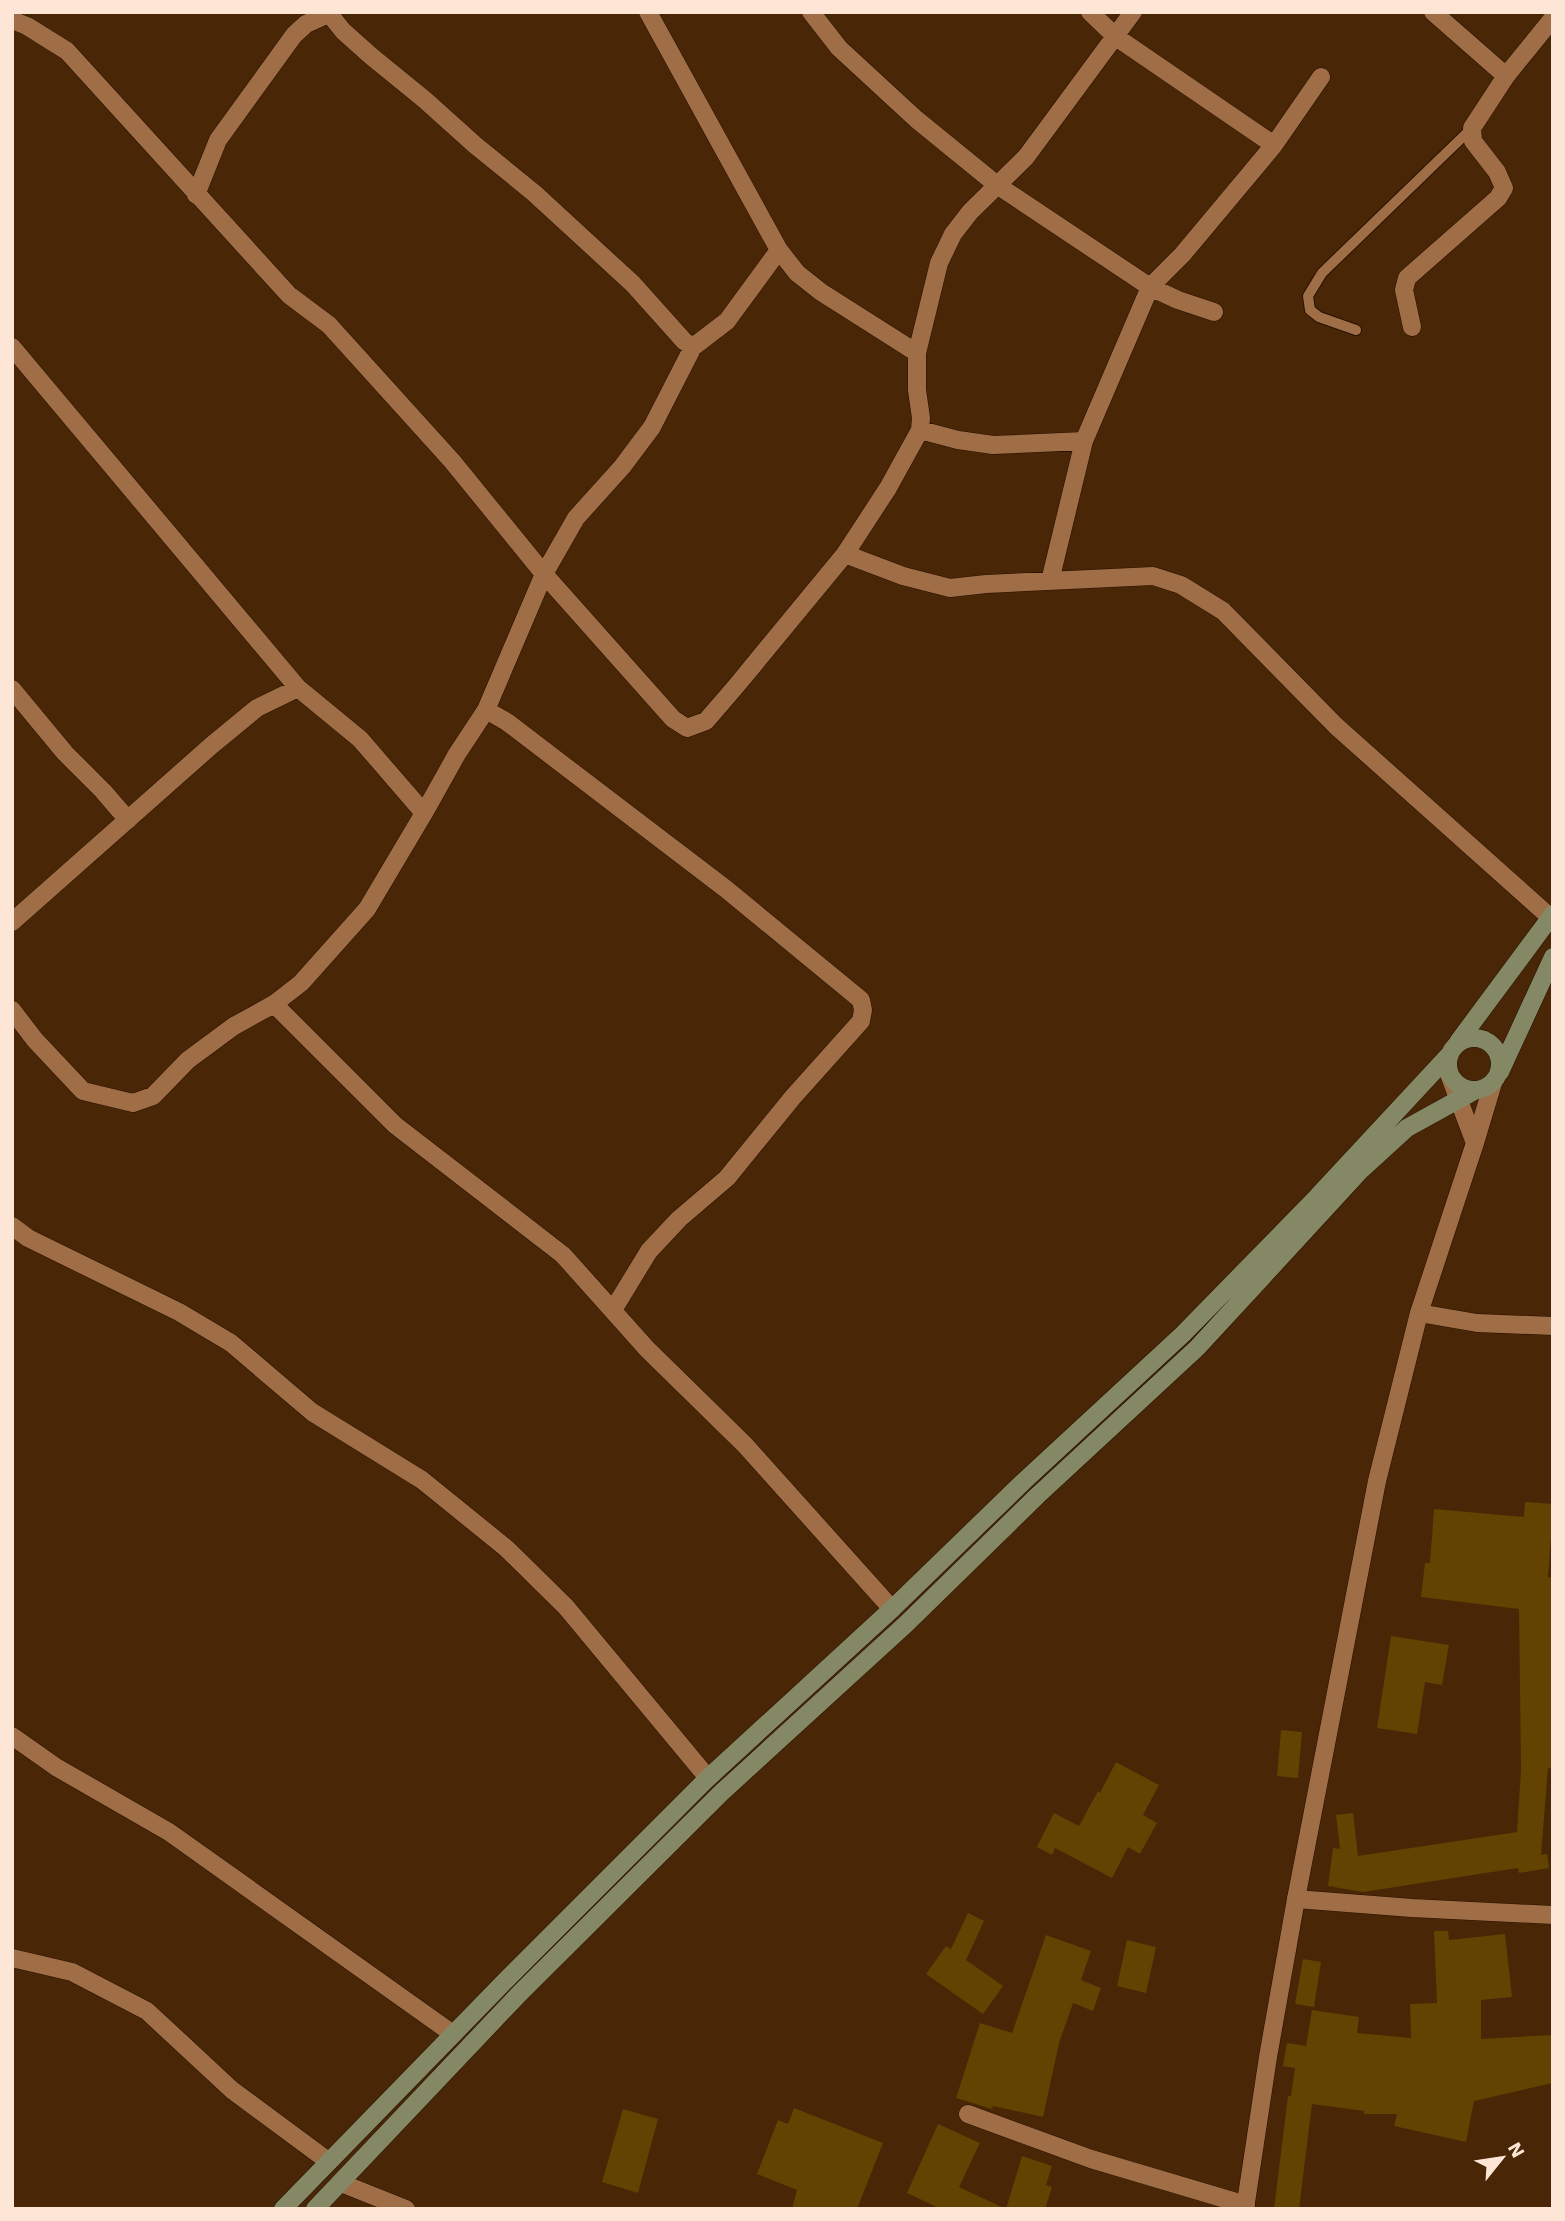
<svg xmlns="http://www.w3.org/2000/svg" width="1565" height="2221" font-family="'Work Sans',sans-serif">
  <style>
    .building { fill: #624301 }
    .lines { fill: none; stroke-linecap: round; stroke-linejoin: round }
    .service-casing { stroke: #281100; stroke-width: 12 }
    .minor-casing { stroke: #281100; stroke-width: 19 }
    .tertiary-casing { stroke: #281100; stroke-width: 19 }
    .secondary-casing { stroke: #281100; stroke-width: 19 }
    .service { stroke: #a06e46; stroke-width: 10 }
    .minor { stroke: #a06e46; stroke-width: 18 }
    .tertiary { stroke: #a06e46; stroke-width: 18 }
    .secondary { stroke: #858865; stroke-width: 18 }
  </style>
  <rect width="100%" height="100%" fill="#482606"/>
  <path class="building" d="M1525,1502L1553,1504V1537H1551L1548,1577L1553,1578V1768H1548L1541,1855L1547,1854L1549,1868L1519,1873L1518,1868L1363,1892L1328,1886L1333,1848L1340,1849L1336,1815L1353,1813L1358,1856L1517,1832L1521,1769L1519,1609L1421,1597L1425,1563H1430L1434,1509L1524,1517Z
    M1391,1636L1449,1645L1442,1685L1425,1682L1417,1734L1377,1728Z
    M1281,1730L1302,1732L1298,1778L1277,1776Z
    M1116,1762L1159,1785L1143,1815L1157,1823L1140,1854L1128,1847L1112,1878L1055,1848L1052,1855L1037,1847L1054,1813L1079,1826L1098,1791L1100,1793Z
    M968,1913L984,1921L966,1960L1003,1986L983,2014L926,1974L946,1946L951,1949Z
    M1434,1931H1448L1449,1940L1505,1934L1512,1997L1481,2000V2039L1553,2035V2083L1474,2101L1466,2142L1394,2126L1397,2114H1364V2111L1312,2104L1299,2209H1274L1288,2096H1291L1295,2068L1283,2066L1287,2043L1306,2046L1312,2010L1359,2017L1357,2033L1411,2038L1410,2004L1437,2003Z
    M1046,1935L1091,1951L1081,1980L1101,1988L1093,2011L1073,2003L1059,2043L1043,2117L993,2106L992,2109L956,2098L980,2023L1012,2033Z
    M1127,1940L1156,1947L1146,1993L1117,1986Z
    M1303,1959L1321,1962L1314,2007L1295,2004Z
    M794,2108L883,2143L857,2209H792L797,2190L757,2174L778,2120L788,2124Z
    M623,2109L658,2119L638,2193L602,2182Z
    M938,2124L980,2143L959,2187L1006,2209L1022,2156L1052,2166L1046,2185L1052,2187L1045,2209H941L907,2193Z"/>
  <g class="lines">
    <g class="service-casing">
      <path id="service" d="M1356,330L1319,317L1310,310L1308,296L1322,273L1472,128"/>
    </g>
    <g class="minor-casing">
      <path id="minor" d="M328,12L343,31L371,56L425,100L475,145L534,193L633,284L684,341L693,347L652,427L622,467L576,518L544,574L673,719L687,728L706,721L737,685L845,554L888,488L920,430L921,418L917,390V353L939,263L953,234L970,212L1026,157L1133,12
        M648,12L779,250L797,273L821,292L917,353
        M811,12L839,48L916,119L997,185L1150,287L1178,300L1214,312
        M1090,12L1116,37L1274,145
        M1433,12L1506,76
        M12,20L27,26L67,51L289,295L329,325L452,461L544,574L486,710L457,754L424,813
        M196,195L218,140L294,35L306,24L328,14
        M1412,327L1404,290L1407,278L1498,198L1504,188L1497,172L1473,141L1472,128L1506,76L1553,18
        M12,347L298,688L360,739L424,813L367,909L301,983L274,1004
        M693,347L727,321L779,250
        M920,430L958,440L993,445L1084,441
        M845,554L903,576L950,588L986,584L1153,576L1181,585L1223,611L1336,726L1551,918
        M1050,581L1084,441L1150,287L1182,255L1274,145L1321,77
        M12,689L65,753L103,791L128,820
        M486,710L507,722L726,889L861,1000L863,1010L861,1021L793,1097L727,1178L679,1219L649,1251L613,1310
        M12,922L212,745L257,708L298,688
        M12,1010L35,1040L83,1091L133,1103L153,1096L188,1060L234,1026L274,1004L395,1125L563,1255L647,1349L745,1445L892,1609
        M12,1226L28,1238L179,1312L231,1343L312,1412L422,1480L506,1548L566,1607L708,1778
        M1419,1313L1477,1323L1553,1326
        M12,1736L56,1767L169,1832L453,2034
        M1296,1899L1412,1908L1553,1915
        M12,1958L72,1972L147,2011L232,2090L328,2161
        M968,2114L1091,2159L1246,2205
        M341,2183L406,2209"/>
    </g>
    <g class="tertiary-casing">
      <path id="tertiary" d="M1449,1074L1475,1143
        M1245,2209L1268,2057L1296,1899L1377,1481L1419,1313L1475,1143L1493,1083"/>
    </g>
    <g class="secondary-casing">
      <path id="secondary" d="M1448 1064a26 26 0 1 1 52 0a26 26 0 1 1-52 0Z
        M1458,1042L1553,914
        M1500,1072L1553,957
        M283,2209L506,1980L708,1778L892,1609L1023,1482L1183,1334L1317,1197L1450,1054
        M315,2209L520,1993L721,1793L906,1624L1037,1496L1197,1348L1361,1170L1407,1128L1474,1091"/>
    </g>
    <use href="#service" class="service"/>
    <use href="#minor" class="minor"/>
    <use href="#tertiary" class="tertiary"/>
    <use href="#secondary" class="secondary"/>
  </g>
  <rect width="1565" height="2221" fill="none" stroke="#fde6d5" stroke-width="28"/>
  <g transform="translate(1502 2158) rotate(60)" stroke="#482606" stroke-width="5" paint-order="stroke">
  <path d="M0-5L12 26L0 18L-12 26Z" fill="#fde6d5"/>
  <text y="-10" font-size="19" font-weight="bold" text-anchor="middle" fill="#fde6d5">N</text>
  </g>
</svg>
